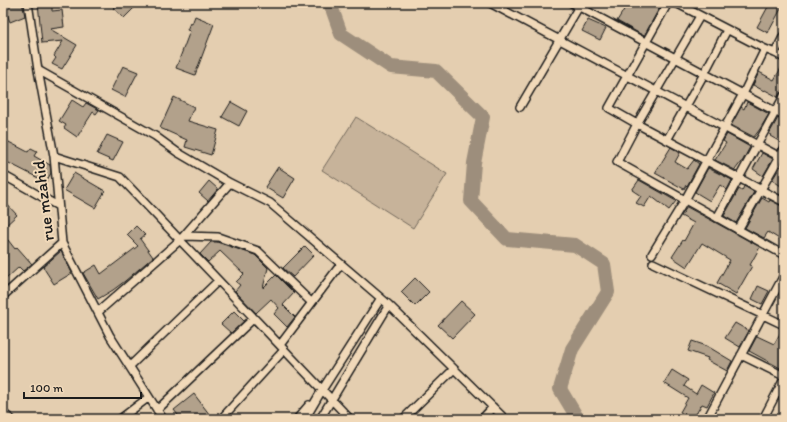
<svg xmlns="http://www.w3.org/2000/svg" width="787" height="422" font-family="Itim,sans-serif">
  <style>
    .green { fill: #c7b39a; stroke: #72685b }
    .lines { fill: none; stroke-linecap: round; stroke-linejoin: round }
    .river { stroke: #9d8e7b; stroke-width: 14 }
    .building { fill: #b2a18b; stroke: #1c1c1c }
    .street-casing { stroke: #1c1c1c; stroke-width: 10 }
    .street { stroke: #f1d9b9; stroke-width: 7 }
    .labels { text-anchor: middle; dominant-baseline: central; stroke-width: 4; stroke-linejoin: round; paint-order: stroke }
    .street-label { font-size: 17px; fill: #1c1c1c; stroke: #f1d9b9 }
  </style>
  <rect width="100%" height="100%" fill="#e4ceb0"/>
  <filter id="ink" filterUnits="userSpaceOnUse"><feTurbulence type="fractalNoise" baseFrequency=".025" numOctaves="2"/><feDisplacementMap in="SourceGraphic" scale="8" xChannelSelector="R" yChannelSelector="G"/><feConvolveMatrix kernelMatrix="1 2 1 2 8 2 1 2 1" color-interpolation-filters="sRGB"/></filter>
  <g filter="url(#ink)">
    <path class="green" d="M356,117L447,174L413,228L322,170Z"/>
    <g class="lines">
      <path class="river" d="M330,3L341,34L391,67L436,71L483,117L474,163L471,201L507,239L575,245L604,264L608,292L572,349L560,389L578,419"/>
    </g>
    <path class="building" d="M3,3H22L23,7L25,16L10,22L6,11L3,13Z
      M38,3H52V11L62,10L64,27L50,29L77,45L62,69L52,64L56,58L54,56L63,41L42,43Z
      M118,3H139L124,18L113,8Z
      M628,3H658L661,5L644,36L617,21Z
      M770,3H784L768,33L757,27Z
      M195,16L214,24L195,75L176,68L190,31L187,30L190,23L192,24Z
      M588,20L606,28L600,40L582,31Z
      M784,63V89L780,93L778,97L765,90L764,91L753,85L759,72L774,80Z
      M123,66L138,72L125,97L111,90Z
      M174,97L194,107L188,121L218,130L211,155L185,147L187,140L160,128Z
      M72,100L83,107L86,103L99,110L96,114L93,112L77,137L64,128L66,125L59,121Z
      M231,102L247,111L239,126L222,117Z
      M747,102L769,114L760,129L754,137L731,125L741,107L744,109Z
      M778,118L784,121V144L770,136L771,135L769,134Z
      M727,134L750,147L742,162H741L735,170L715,160L726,143L723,141Z
      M107,135L123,142L113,161L97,154Z
      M5,140L28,152L31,148L37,151L34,156L50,165L51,173L46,182L3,160V144Z
      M671,147L680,153L675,162L687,169L694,160L699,164L687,186L686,185L684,189L655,173Z
      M762,153L773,159L763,176L753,169Z
      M782,164L784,165V188L772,180Z
      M278,167L295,178L283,198L265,187Z
      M708,168L732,180L727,190L720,185L710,201L695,192Z
      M74,173L105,191L95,208L64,190Z
      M639,180L676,201L669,210L651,196L644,207L636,203L641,196L632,190Z
      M209,181L218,189L208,201L199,193Z
      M744,186L754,192L736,223L724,216L739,189L742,191Z
      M762,198L769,202L770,200L784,207V242L768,232L764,238L745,228Z
      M3,200L17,215L3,228Z
      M687,207L760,247L750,265L752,266L736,294L717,283L730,260L702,243L687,267L672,257L683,240L684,241L694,223L681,216Z
      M136,226L145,235L140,239L153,257L125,281L113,290L98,299L83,273L96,265L101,274L138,246L127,235Z
      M8,240L15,249L17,247L32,264L23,271L19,267L6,279L3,276V260L7,256L3,252V244Z
      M211,242H217L255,255L268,268L263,288L276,275L294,293L283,305L295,317L287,327L274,314L279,308L271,299L256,313L235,291L240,285L236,282L244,274L220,251L208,262L200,254Z
      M305,246L314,255L293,277L283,268Z
      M61,251L72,273L54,284L43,267Z
      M415,278L429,292L415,306L401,292Z
      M758,286L769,291L762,304L752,299Z
      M461,301L475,314L452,338L438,325Z
      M234,311L244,321L231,333L221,324Z
      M735,323L749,331L740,347L725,338Z
      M782,330H784V370L749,351L757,336L774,344Z
      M692,341L707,346L732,361L727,371L707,360L708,358L688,351Z
      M672,370L688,380L684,386L696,394L701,385L714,393L707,406L702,404L693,419L680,412L688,398L664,383Z
      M194,394L213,419H181L174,410Z"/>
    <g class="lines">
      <g class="street-casing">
        <path id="street" d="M28,3L38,70L54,156L62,243L110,336L163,419
          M490,3L784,159
          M572,3L784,116
          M668,3L609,108L637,124L784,202
          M676,3L765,49L775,53L784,58
          M700,16L637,124L617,162L784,255
          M775,53L784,35
          M38,70L155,136L177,152L230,183L270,203L389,305L505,419
          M520,107L581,3
          M667,140L704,74L727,30
          M54,156L120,177L350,419
          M3,175L58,206
          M717,218L784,96
          M738,230L784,149
          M184,236L218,237L258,251L311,302
          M652,254L685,200L743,94L765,49
          M653,263L784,325
          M3,296L62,243
          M98,312L180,240L230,183
          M280,345L341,264
          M741,355L784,376
          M130,366L218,281
          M157,410L254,318
          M3,413L11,419
          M120,419L149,397
          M221,419L284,350
          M297,419L309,405
          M305,419L322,390L381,298
          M320,419L389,305
          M403,419L454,369
          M482,419L493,407
          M707,419L784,275
          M763,419L784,379"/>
      </g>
      <use href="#street" class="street"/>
    </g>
  </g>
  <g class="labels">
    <g class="street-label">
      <text transform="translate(43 201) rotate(-97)">rue mzahid</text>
    </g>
  </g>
  <rect width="787" height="422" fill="none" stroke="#f1d9b9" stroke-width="16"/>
  <rect x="8" y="8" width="771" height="406" fill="none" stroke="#1c1c1c" stroke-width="1.5" filter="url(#ink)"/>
  <path d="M24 392v6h117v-6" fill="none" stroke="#1c1c1c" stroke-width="2"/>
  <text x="30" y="392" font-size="12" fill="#1c1c1c" stroke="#f1d9b9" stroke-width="3" paint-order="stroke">100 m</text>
</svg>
